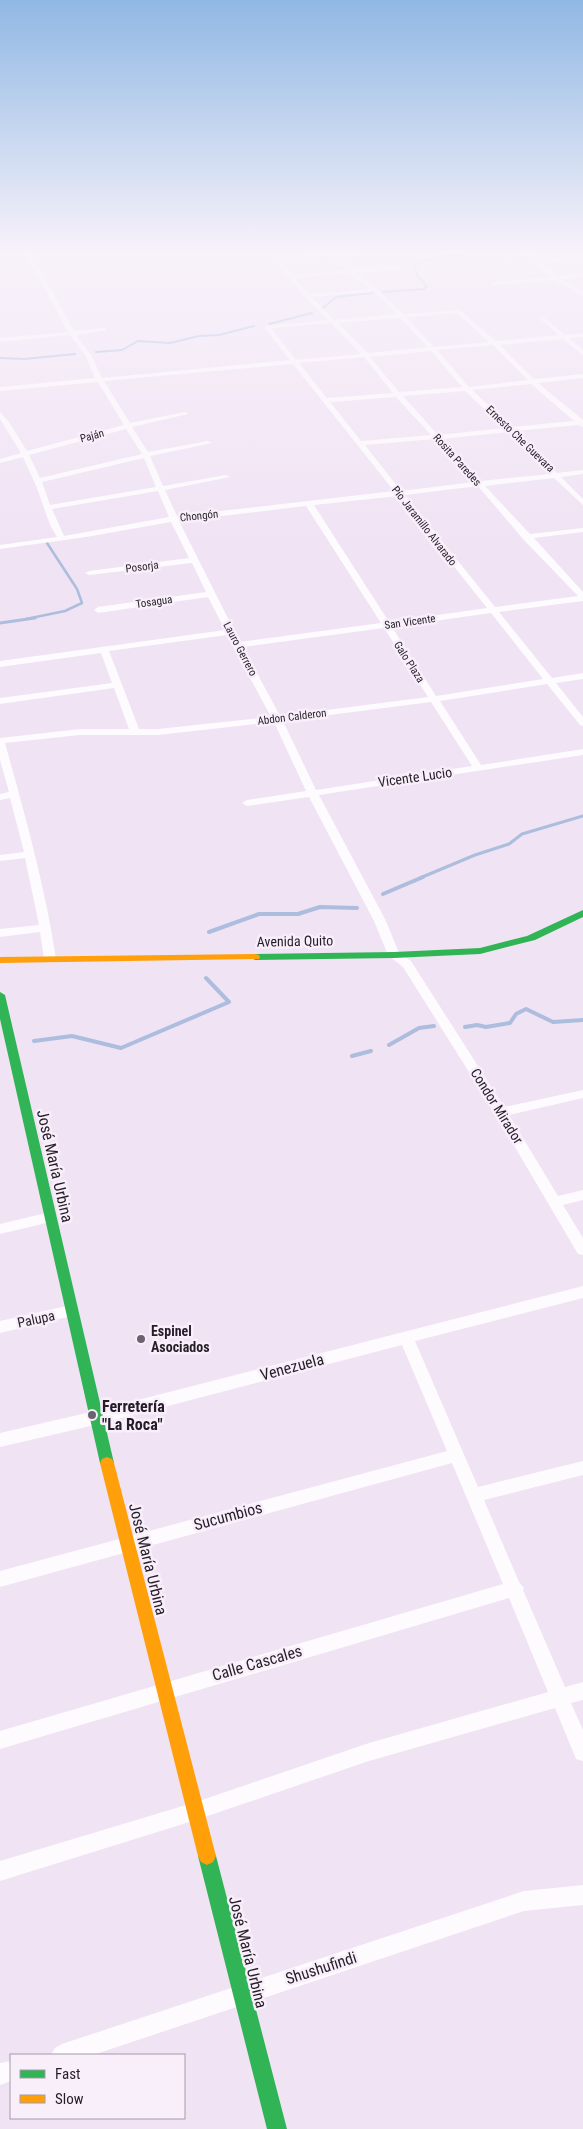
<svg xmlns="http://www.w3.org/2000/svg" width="583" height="2129" font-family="'Roboto Condensed',sans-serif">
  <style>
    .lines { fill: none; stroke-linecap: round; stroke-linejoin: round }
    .stream-far3 { stroke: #acbddd; stroke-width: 2 }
    .stream-far2 { stroke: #acbddd; stroke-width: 2.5 }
    .stream-far1 { stroke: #acbddd; stroke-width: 3 }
    .stream { stroke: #acbddd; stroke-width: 4 }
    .street { fill: #fdfbfd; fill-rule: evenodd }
    .fast { fill: #30b455; fill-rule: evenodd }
    .slow { fill: #ff9f0a; fill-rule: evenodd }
    .poi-dot { fill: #6c626f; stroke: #f8effb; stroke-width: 2 }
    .labels { text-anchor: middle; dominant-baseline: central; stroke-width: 5; stroke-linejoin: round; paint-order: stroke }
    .far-street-label { font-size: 11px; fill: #251d28; stroke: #f8effb }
    .street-label { font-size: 14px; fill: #251d28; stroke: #f8effb }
    .poi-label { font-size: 14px; font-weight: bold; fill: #251d28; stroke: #f8effb; text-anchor: start }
    .near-street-label { font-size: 16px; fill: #251d28; stroke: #f8effb }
    .near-poi-label { font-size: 16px; font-weight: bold; fill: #251d28; stroke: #f8effb; text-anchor: start }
  </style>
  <rect width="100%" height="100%" fill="#f0e3f4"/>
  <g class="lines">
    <path class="stream-far3" d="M383,292L424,289L427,286L418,277L414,265C437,251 532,251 564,249
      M323,308L336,297L372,293
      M269,324L312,313
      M96,352L122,350L138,341L170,343L199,336L219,335L254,326
      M0,358L24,359L75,354"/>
    <path class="stream-far2" d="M26,619L65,611L82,603L77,589L47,543"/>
    <path class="stream-far1" d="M0,623L35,618
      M420,878L475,855L509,844L522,834L583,816"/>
    <path class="stream" d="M383,894L423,877
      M209,932L259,914H298L320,907L357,908
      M465,1027L477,1025L486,1027L510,1023L516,1014L526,1009L553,1022L583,1020
      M34,1041L72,1036L121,1048L229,1002L206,978
      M389,1045L419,1028L434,1026
      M352,1056L371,1051"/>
    <path class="street" d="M23,249H29L74,331L104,328L107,330L76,335L91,355L102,378L290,360L265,328V326L328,320L305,297L273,259L329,252L326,249H332L335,252L387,249L338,255L352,270L403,266L401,269L356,273L377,289L403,314L460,310L496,341L559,335L540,319L542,316L565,335L583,333V337L569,338L583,350V355L563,339L500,345L534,379L583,374V378L538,383L583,420V427L578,425L516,431L557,473L583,470V474L561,477L583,499V505L554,478L485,486L530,534L583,528V532L534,538L583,592V601L499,612L552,678L583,673V679L556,683L583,717V726L580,725L547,684L440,701L481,765L583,749V755L319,795L386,921L399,953L411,961L504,1107L583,1090V1098L509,1115L558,1196L583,1190V1200L563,1205L583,1238V1255L578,1254L496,1115L403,967L388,955L374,921L309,797L247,806L242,803L247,800L306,791L274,722L158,735H80L5,743C25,815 45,886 56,959L50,963L44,959L40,932L0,937V929L39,925L25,858L0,861V855L24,852L10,798L0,800V794L9,792L0,760V738L80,729H129L114,688L0,704V698L112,683L101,653L0,667V661L225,630L208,597L98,613L94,610L98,607L206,592L192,563L89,575L85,573L89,571L189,558L171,522L86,537L0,549V545L57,537L50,525L37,488L23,457L0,463V459L21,453L0,419V412L9,422L27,451L124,425L98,382L0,391V387L95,378L85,355L70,335L0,342V338L68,332ZM332,255L346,270L293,275L280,260ZM349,273L370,289L309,294L295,278ZM374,292L397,314L334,320L312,297ZM457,313L489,342L434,347L406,317ZM400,318L428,347L368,353L338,323ZM331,323L361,354L296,360L271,328ZM493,345L528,380L469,387L437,350ZM431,351L462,387L399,392L370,357ZM364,357L393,393L327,398L299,363ZM293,364L394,491L177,516L165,490L230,477L226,475L163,486L150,456L212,443L208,441L148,452L132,427L188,414L185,412L130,423L104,381ZM531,384L574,421L512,427L472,390ZM465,391L505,428L438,435L403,396ZM396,397L431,435L361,441L330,402ZM126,429L142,454L40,478L29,455ZM509,432L550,474L481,481L442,439ZM435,439L474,482L401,491L365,445ZM144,458L156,487L50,505L42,482ZM478,486L523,539L578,596L495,607L405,495ZM158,491L169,517L64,536L52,509ZM398,496L487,608L389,622L314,505ZM306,506L381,623L240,642L179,521ZM491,613L543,679L436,696L392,627ZM384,628L428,697L280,716L243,647ZM227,635L271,717L158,729H139L109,651ZM431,702L472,766L316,790L283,721Z
      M524,252H528L538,260L583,255V259L542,263L557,276L583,273V277L561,279L583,292V297L555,280L492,285L494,282L551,277L524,254Z
      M50,1212L55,1213L57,1217L55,1221L0,1234V1224Z
      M583,1286V1298L415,1341L478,1487L583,1461V1475L484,1500L519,1582L524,1588L523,1590L565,1687L583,1682V1700L571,1703L583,1730V1761L576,1759L555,1708L369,1761L196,1820L0,1881V1861L196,1802L369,1743L548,1692L509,1598L0,1749V1731L503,1584L452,1463L0,1587V1571L447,1451L402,1345L95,1425L0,1447V1433L95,1411Z
      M71,1305L76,1307L78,1311L76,1315L0,1333V1321Z
      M583,1885V1905L524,1911L93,2055H51L55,2048L62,2044L524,1891Z
      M11,2061V2081L0,2085V2063Z"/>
    <path class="fast" d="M583,910V917L535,940L480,954L394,958L255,960L250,957L255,954L394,952L480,948L527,936Z
      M0,992L5,995L114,1463L112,1467L107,1469L102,1467L100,1463L0,1019Z
      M207,1847L213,1850L216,1856L287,2129H267L198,1856L201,1850Z"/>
    <path class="slow" d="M255,954L259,955L260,957L259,959L0,963V957Z
      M107,1457L112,1459L114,1463L216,1856L213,1862L207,1865L201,1862L198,1856L100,1463L102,1459Z"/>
  </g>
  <linearGradient id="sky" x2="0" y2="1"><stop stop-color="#90b8e4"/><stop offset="0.46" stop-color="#f8f2fa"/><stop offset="1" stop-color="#f8f2fa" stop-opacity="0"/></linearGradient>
  <rect width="583" height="547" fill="url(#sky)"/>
  <g class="poi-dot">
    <circle cx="141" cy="1339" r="5"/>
    <circle cx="92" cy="1415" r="5"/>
  </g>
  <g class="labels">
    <g class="far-street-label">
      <text transform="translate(92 436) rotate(-15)">Paján</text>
      <text transform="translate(520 439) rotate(44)">Ernesto Che Guevara</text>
      <text transform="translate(457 460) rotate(48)">Rosita Paredes</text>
      <text transform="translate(199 516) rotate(-6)">Chongón</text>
      <text transform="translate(424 526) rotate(52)">Pío Jaramillo Alvarado</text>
      <text transform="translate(142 567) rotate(-7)">Posorja</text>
      <text transform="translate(154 602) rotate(-8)">Tosagua</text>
      <text transform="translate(410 622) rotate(-8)">San Vicente</text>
      <text transform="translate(240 649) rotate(62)">Lauro Gerrero</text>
      <text transform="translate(409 662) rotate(57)">Galo Plaza</text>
      <text transform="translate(292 717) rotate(-7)">Abdon Calderon</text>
    </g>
    <g class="street-label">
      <text transform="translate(415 777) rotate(-8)">Vicente Lucio</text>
      <text transform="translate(295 941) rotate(-1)">Avenida Quito</text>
      <text transform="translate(497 1106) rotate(58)">Condor Mirador</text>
      <text transform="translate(36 1319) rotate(-12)">Palupa</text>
    </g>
    <g class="poi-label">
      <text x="151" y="1331">Espinel<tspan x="151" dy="16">Asociados</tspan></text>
    </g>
    <g class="near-street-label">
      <text transform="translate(55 1166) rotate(77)">José María Urbina</text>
      <text transform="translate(292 1367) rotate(-15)">Venezuela</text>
      <text transform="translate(228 1516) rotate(-15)">Sucumbios</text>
      <text transform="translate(148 1559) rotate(76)">José María Urbina</text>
      <text transform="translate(257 1663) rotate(-16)">Calle Cascales</text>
      <text transform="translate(248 1952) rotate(76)">José María Urbina</text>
      <text transform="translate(321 1968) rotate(-18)">Shushufindi</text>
    </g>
    <g class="near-poi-label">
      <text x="102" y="1406">Ferretería<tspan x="102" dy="18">"La Roca"</tspan></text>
    </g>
  </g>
  <rect x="10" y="2054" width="175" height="65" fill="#f8effb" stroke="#a49ba7"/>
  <rect x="20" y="2070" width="25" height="8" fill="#30b455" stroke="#a49ba7"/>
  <text x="55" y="2079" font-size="15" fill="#251d28">Fast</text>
  <rect x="20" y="2095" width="25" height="8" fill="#ff9f0a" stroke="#a49ba7"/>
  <text x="55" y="2104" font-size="15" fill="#251d28">Slow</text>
</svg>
